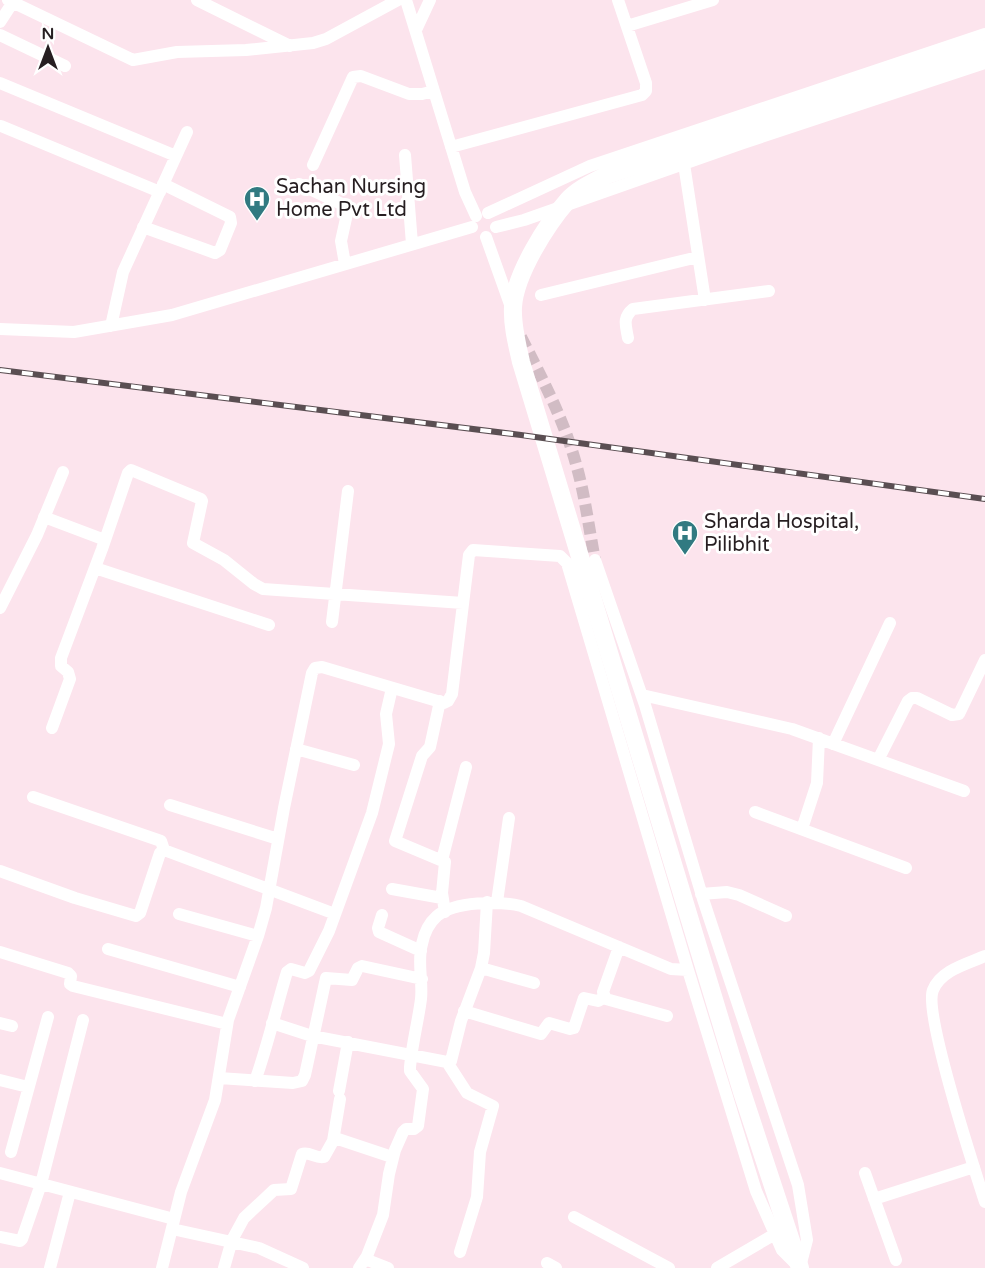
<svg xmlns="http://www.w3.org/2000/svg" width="985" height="1268" font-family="'Varela Round',sans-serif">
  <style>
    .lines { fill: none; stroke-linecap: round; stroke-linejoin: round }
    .minor-tunnel { stroke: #d1bcc4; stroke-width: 12; stroke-dasharray: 12 6; stroke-linecap: butt }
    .minor { stroke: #fff; stroke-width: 12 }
    .highway { stroke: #fff; stroke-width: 18 }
    .rail-casing { stroke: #5a4e52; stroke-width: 6 }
    .rail { stroke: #fff; stroke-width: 4; stroke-dasharray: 11; stroke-linecap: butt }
    .labels { text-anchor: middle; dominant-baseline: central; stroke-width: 6; stroke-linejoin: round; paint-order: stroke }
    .poi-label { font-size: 20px; fill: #261e21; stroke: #fff; text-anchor: start }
  </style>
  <rect width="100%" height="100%" fill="#fce4ed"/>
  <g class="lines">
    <path class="minor-tunnel" d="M521,337C542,378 564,420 576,464C585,495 589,529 595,560"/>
    <path class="minor" d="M8,0L133,60L177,52L246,50L313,43L326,39L398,0
      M197,0L290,46
      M406,0L465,192L476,216
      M0,22L13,2
      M627,26L713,0
      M416,30L430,0
      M0,35L65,66
      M0,83L176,156
      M1,126L160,192
      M451,147L642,95L646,91V83L618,0
      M405,155L412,244
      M684,164L705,300
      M313,165L353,77L361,76L409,94H422L434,91
      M299,184L346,206L347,214L341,241L345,264
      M488,213L590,166L985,34
      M143,227L215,253L220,250L231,223L230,217L163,184
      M496,227L524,220L743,143L985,63
      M486,237L512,310
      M541,295L698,257
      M111,326L123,272L187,132
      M0,329L74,332L172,315L472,227
      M628,338C626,326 622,318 633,309L769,291
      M44,517L105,540
      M595,560L645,705L703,899L798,1185L807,1240L800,1267
      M95,568L269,625
      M0,608L37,535L63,472
      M332,622L348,491
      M642,695L792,729L964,791
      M440,701L430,747L422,756L395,841L445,862L442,893L445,912
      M52,728L70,679L68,672L61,666V658L102,549L128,473L131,470L201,499L202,501L193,543L224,560L254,584L263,589L463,603
      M833,744L890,623
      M296,749L354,765
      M878,760L908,701L912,698H917L952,715L959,714L985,660
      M33,797L161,841L164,850
      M170,805L278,839
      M755,812L906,868
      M802,829L817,783L819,738
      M442,860L466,767
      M0,871L75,898L136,916L140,913L160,853L164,850L335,914
      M392,889L442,898
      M701,894L727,892L739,895L786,916
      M497,902L509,818
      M179,914L258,936
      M382,915L378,928L379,932L421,951
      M619,947L603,992L606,999L667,1016
      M108,949L240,987
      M0,952L68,973L71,976L70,984L73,986L227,1024
      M985,956C967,964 941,970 933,990C923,1012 975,1171 985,1202
      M481,968L534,983
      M464,1011L541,1034L549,1023L570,1029L574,1028L584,998L598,1001L605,997
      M0,1023L12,1026
      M272,1023L312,1036L447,1062L451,1061L461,1021L481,968L484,953L487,902
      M447,1062L467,1093L493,1106L480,1152L477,1197L460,1252
      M219,1078L293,1083L302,1081L305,1075L326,978L352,980L358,968L362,966L422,979
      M0,1080L28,1087
      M255,1081C268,1045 276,1008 287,972L291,969L305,973L309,971L329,931L372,813L389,744L386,714L392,688
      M339,1091L348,1042
      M333,1141L340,1099
      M11,1152L48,1017
      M0,1173L174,1219
      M865,1173L896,1260
      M874,1199L974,1167
      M574,1217L669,1268
      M172,1229L259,1248L303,1268
      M0,1237L20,1241L22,1239L41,1184L83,1020
      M365,1259L388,1268
      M547,1263L556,1268
      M50,1268L70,1192
      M162,1268L181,1192L215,1100L228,1020L258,936L266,908L284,808L312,673L315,668L322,667L444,703L448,701L452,694L469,555L473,550L560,556L567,563L688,970L756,1191L782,1250L797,1265
      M224,1268L232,1240L244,1218L274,1190L291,1189L302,1154C309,1151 316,1159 324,1157L333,1141L338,1139L392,1157
      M359,1268L367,1256L383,1215L389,1174L395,1150L403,1132L406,1129H414L418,1126L423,1089L410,1071V1067C412,1044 418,1022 421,999C423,981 417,961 422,944C424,934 429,923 437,916C455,901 499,901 521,906L671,969L688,970
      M717,1268L775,1234"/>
    <path class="highway" d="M800,1268L742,1092L521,362C517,344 512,325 513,307C515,274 547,224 568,200C578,189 594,182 607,175L985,49"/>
    <g class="rail-casing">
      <path id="rail" d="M0,370L521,435L985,499"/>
    </g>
    <use href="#rail" class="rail"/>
  </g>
  <defs>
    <g id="hospital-pin" transform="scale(1.35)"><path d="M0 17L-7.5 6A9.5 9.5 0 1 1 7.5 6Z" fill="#317a81" stroke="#fff"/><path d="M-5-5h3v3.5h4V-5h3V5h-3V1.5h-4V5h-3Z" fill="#fff"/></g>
  </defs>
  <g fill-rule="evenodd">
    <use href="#hospital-pin" x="257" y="199"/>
    <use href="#hospital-pin" x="685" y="533"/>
  </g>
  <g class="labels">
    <g class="poi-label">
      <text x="276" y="187">Sachan Nursing<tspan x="276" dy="23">Home Pvt Ltd</tspan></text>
      <text x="704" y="522">Sharda Hospital,<tspan x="704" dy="23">Pilibhit</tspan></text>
    </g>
  </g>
  <g transform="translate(48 48)" stroke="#ffffff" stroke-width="4.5" paint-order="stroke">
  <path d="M0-4.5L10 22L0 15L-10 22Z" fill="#261e21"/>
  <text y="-9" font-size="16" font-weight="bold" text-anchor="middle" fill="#261e21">N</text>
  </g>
</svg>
